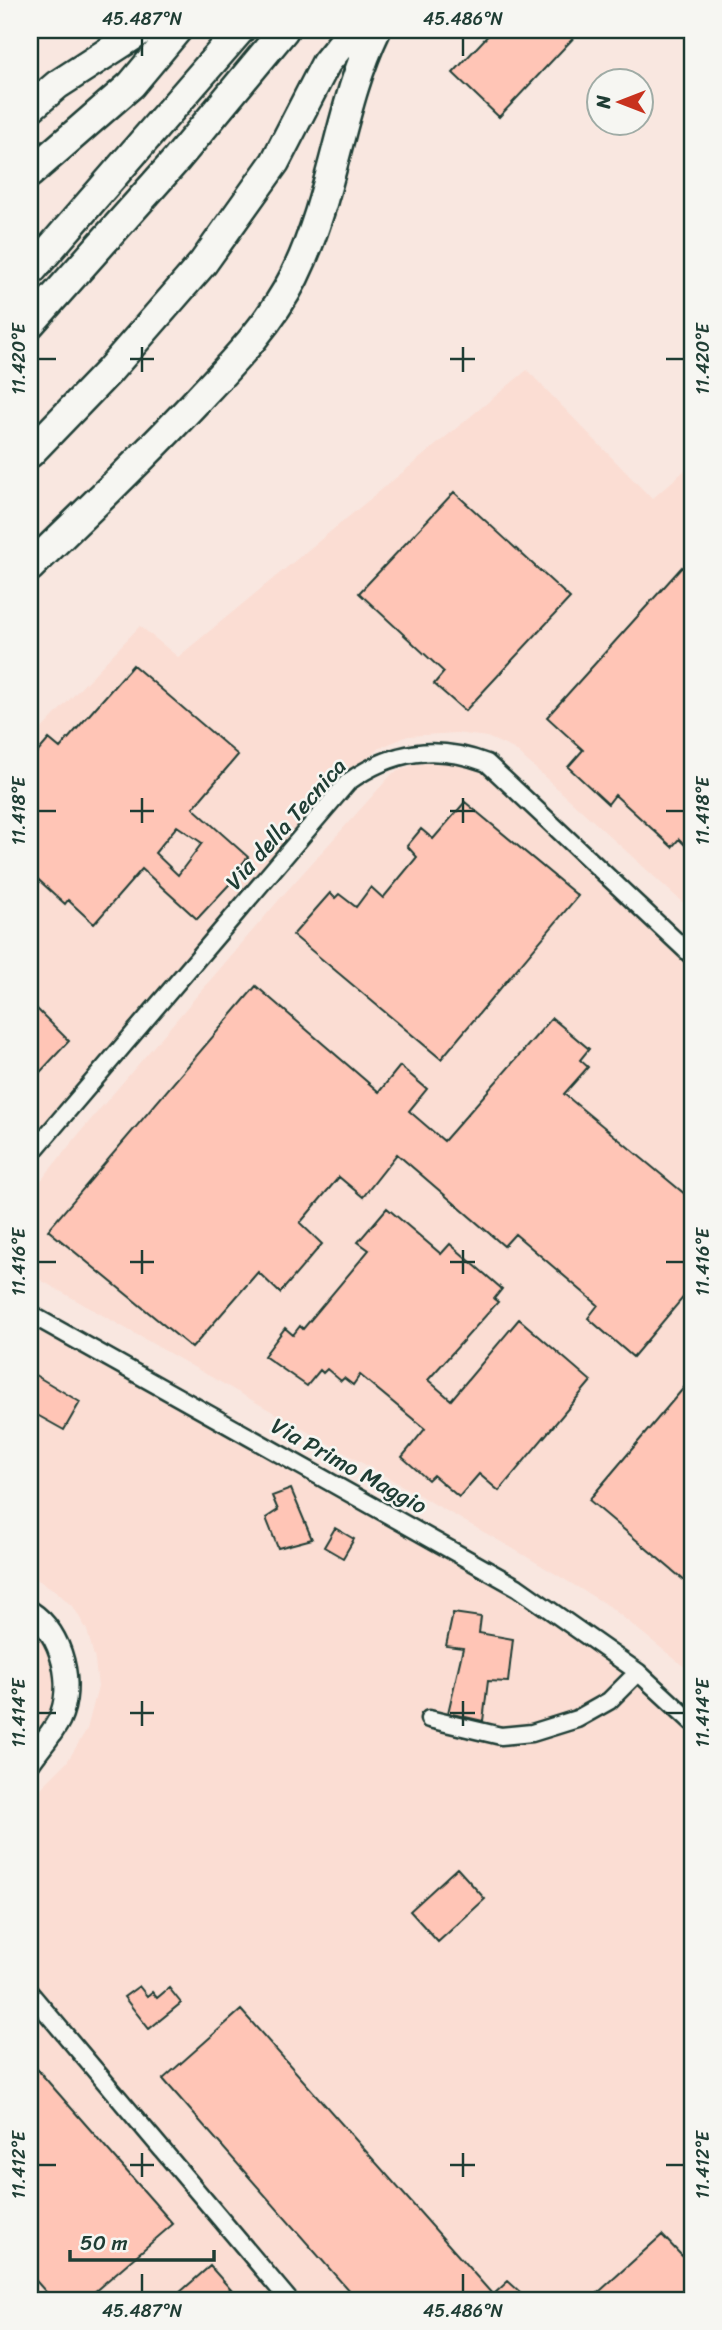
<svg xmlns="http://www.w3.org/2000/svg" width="722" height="2330" font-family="Sriracha,sans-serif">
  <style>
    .built { fill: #fbddd3 }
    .building { fill: #ffc5b6; stroke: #1f3d34; stroke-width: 2; fill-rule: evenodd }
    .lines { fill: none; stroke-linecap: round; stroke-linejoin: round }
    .street-casing { stroke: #1f3d34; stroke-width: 21 }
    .secondary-casing { stroke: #1f3d34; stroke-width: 26 }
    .highway-casing { stroke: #1f3d34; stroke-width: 33 }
    .street { stroke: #f6f6f2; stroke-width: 16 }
    .secondary { stroke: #f6f6f2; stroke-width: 21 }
    .highway { stroke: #f6f6f2; stroke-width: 28 }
    .ticks { fill: none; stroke: #1f3d34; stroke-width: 2.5 }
    .labels { text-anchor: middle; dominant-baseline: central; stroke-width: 5; stroke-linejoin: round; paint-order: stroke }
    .street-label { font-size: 23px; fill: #1f3d34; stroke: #f6f6f2 }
    .neatline { fill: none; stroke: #1f3d34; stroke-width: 2.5 }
    .ticks-label { font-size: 18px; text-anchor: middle; fill: #1f3d34 }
  </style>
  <rect width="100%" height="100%" fill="#f9e7e0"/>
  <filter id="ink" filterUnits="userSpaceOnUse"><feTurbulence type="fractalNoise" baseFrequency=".0143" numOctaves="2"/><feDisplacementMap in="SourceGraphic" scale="14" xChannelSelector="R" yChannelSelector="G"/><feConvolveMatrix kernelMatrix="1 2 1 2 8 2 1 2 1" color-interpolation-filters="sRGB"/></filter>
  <g filter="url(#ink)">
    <path class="built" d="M527,370L652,499L692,464V911L514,749L487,737L456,733L408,736L377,749L354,772L30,1149V741L140,626L178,657Z
      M455,762L480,765L692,951V1673L609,1606L517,1551L30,1274V1194L82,1130L284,894L393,773L415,764Z
      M30,1307L593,1630L660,1681L692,1714V2300H30V1799L67,1762L87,1729L98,1687L95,1660L87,1630L74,1608L56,1591L30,1575Z
      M30,1608L68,1685L30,1758Z"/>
    <path class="building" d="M493,30H581L499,117L453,73Z
      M454,492L570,598L465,711L434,684L444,672L359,593Z
      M682,567L692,576V852L679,839L672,847L615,795L608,804L568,767L583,750L547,717Z
      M133,665L238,755L193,808L248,857L237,870L240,873L197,919L142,869L94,924L68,900L65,904L30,872V761L49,739L60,748ZM177,826L202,843L178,875L155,853Z
      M465,802L578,896L441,1059L293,935L330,893L335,898L339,894L356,907L371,887L383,898L417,857L407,846L421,829L433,839Z
      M256,986L379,1092L400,1066L427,1089L409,1111L444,1141L552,1018L589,1049L580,1060L588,1067L564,1094L692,1200V1287L633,1357L588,1318L598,1305L515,1234L504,1246L397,1154L363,1197L339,1177L300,1223L322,1244L280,1293L258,1272L192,1348L48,1230Z
      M30,1002L69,1041L30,1083Z
      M387,1208L441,1254L450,1244L502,1289L494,1299L498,1302L428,1380L451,1400L519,1319L591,1381L499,1491L479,1474L459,1497L433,1475L428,1480L402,1457L425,1429L360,1375L353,1385L344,1378L341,1381L327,1369L323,1373L320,1370L307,1386L264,1356L285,1328L293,1335L300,1326L303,1329L369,1250L358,1242Z
      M30,1372L80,1402L64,1430L30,1411Z
      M692,1378V1587L589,1500Z
      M291,1489L312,1539L278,1548L266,1518L278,1510L272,1496Z
      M335,1528L354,1539L343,1558L324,1547Z
      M453,1613L481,1617L479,1633L513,1639L508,1682L488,1681L483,1721L448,1713L463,1648L446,1646Z
      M457,1868L485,1899L438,1942L410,1911Z
      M139,1986L147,1996L152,1992L157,1998L169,1988L181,2003L149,2029L124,1997Z
      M241,2010L493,2295L508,2281L520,2292L511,2300H357L163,2079Z
      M30,2061L173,2224L85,2300H53L30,2274Z
      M662,2235L682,2256L692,2246V2300H590Z
      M210,2266L240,2300H171Z"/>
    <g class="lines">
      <g class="street-casing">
        <path id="street" d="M30,1155L348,782C393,750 436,744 487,763L692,956
          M30,1314L517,1587L638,1672L692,1722
          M429,1719L501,1736L532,1733L577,1719L609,1701L638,1672
          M30,1993L289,2300"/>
      </g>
      <g class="secondary-casing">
        <path id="secondary" d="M30,1612C63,1633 75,1686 59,1720C52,1734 39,1748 30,1761"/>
      </g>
      <g class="highway-casing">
        <path id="highway" d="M30,108L57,85L142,30
          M30,173L131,85L177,30
          M30,272L240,30
          M30,324L177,159L284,30
          M30,453L109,371L203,263L275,162L326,63L353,30
          M30,567C88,510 148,454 203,394C237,358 272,321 294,277C334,196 339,107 376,30"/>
      </g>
      <use href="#street" class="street"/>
      <use href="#secondary" class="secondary"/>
      <use href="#highway" class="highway"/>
    </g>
  </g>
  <path class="ticks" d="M142,38V56M463,38V56M142,347V372M463,347V372M38,359H56M130,359H154M450,359H475M666,359H684M142,798V823M463,798V823M38,811H56M130,811H154M450,811H475M666,811H684M142,1250V1274M463,1250V1274M38,1262H56M130,1262H154M450,1262H475M666,1262H684M142,1701V1726M463,1701V1726M38,1713H56M130,1713H154M450,1713H475M666,1713H684M142,2153V2177M463,2153V2177M38,2165H56M130,2165H154M450,2165H475M666,2165H684M142,2274V2292M463,2274V2292"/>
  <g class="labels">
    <g class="street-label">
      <text transform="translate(286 824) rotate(-48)">Via della Tecnica</text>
      <text transform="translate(349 1466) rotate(29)">Via Primo Maggio</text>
    </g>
  </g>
  <rect width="722" height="2330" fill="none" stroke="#f6f6f2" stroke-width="77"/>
  <g transform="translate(620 102) rotate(270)"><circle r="33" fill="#f6f6f2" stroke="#a0aca6" stroke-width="2"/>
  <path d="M0-5L12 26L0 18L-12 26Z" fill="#c8321e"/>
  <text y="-10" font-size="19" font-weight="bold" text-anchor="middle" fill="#1f3d34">N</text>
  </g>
  <path d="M70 2250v10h144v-10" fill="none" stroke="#1f3d34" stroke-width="3.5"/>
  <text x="80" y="2250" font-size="21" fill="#1f3d34" stroke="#f6f6f2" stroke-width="5" paint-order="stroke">50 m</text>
  <rect x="38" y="38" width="646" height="2254" class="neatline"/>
  <g class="ticks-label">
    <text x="142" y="25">45.487°N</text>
    <text x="463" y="25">45.486°N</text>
    <text transform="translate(703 359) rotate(-90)" y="6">11.420°E</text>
    <text transform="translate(19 359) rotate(-90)" y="6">11.420°E</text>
    <text transform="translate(703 811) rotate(-90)" y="6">11.418°E</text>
    <text transform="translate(19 811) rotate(-90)" y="6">11.418°E</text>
    <text transform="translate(703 1262) rotate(-90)" y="6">11.416°E</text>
    <text transform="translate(19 1262) rotate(-90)" y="6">11.416°E</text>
    <text transform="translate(19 1713) rotate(-90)" y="6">11.414°E</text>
    <text transform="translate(703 1713) rotate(-90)" y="6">11.414°E</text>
    <text transform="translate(703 2165) rotate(-90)" y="6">11.412°E</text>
    <text transform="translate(19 2165) rotate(-90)" y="6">11.412°E</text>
    <text x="142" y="2317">45.487°N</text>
    <text x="463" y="2317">45.486°N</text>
  </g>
</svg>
